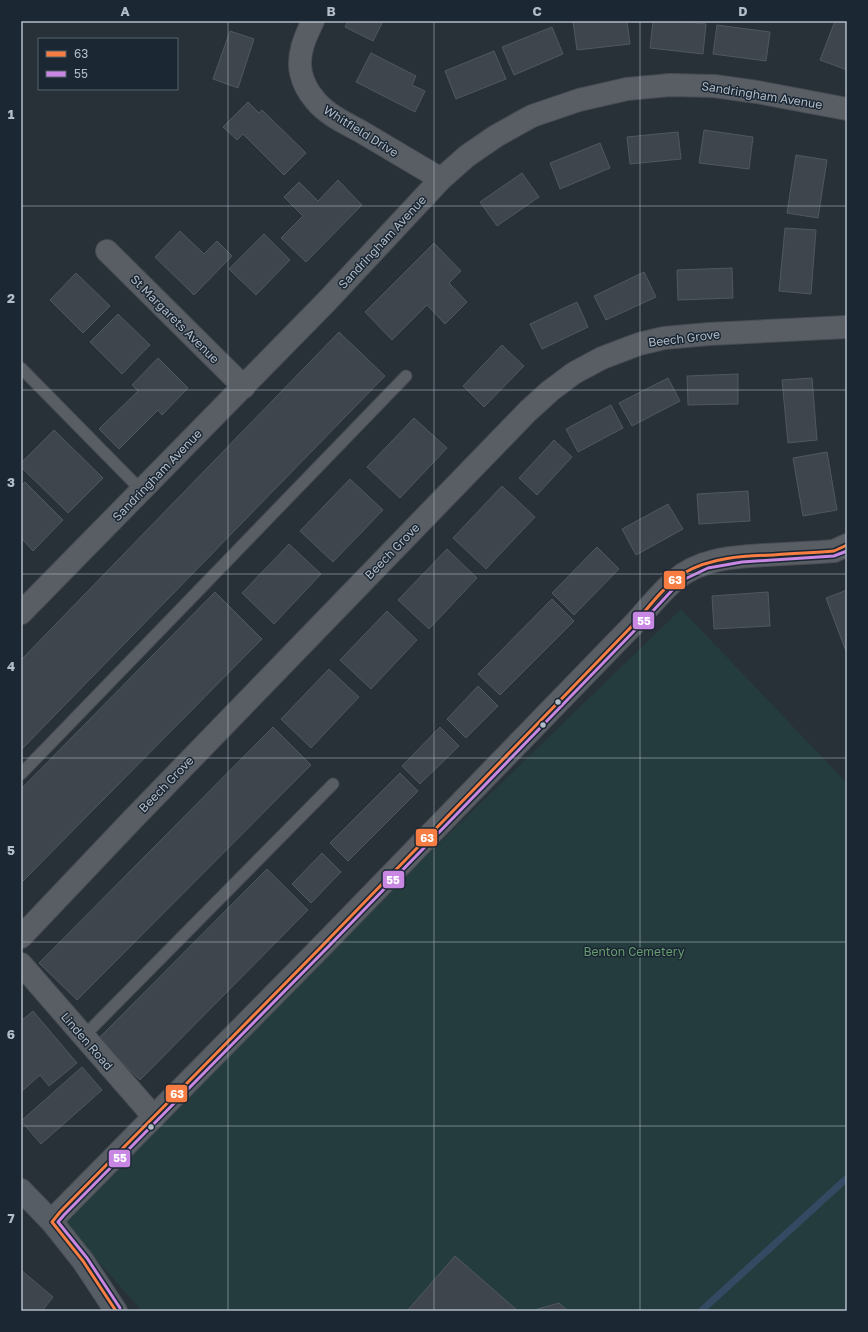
<svg xmlns="http://www.w3.org/2000/svg" width="868" height="1332" font-family="'Golos Text',sans-serif">
  <style>
    .green { fill: #253c3e }
    .lines { fill: none; stroke-linecap: round; stroke-linejoin: round }
    .stream { stroke: #344a62; stroke-width: 7 }
    .building { fill: #3f454c; stroke: #50585f }
    .service-casing { stroke: #474c52; stroke-width: 13 }
    .minor-casing { stroke: #474c52; stroke-width: 24 }
    .tertiary-casing { stroke: #474c52; stroke-width: 24 }
    .secondary-casing { stroke: #474c52; stroke-width: 24 }
    .service { stroke: #595e65; stroke-width: 11 }
    .minor { stroke: #595e65; stroke-width: 22 }
    .tertiary { stroke: #595e65; stroke-width: 22 }
    .secondary { stroke: #575d64; stroke-width: 22 }
    .bus-1-casing { stroke: #1b2733; stroke-width: 6 }
    .bus-2-casing { stroke: #1b2733; stroke-width: 6 }
    .bus-1 { stroke: #f77d43; stroke-width: 3 }
    .bus-2 { stroke: #c787e3; stroke-width: 3 }
    .grid { fill: none; stroke: #b2bdc9; stroke-width: 1; stroke-opacity: 0.55 }
    .bus-dot { fill: #b2bdc9; stroke: #1b2733; stroke-width: 1.5 }
    .labels { text-anchor: middle; dominant-baseline: central; stroke-width: 3; stroke-linejoin: round; paint-order: stroke }
    .street-label { font-size: 12px; fill: #b2bdc9; stroke: #1b2733 }
    .park-label { font-size: 12px; fill: #679c70; stroke: #1b2733 }
    .line-badge { stroke: #1b2733; stroke-width: 1.5 }
    .badge-label { font-size: 11px; text-anchor: middle; font-weight: bold; fill: #fff }
    .neatline { fill: none; stroke: #b2bdc9; stroke-width: 1.5 }
    .grid-label { font-size: 13px; text-anchor: middle; font-weight: bold; fill: #b2bdc9 }
  </style>
  <rect width="100%" height="100%" fill="#283038"/>
  <path class="green" d="M681,609L847,783V1311H142L62,1221L334,945Z"/>
  <g class="lines">
    <path class="stream" d="M701,1311L847,1178"/>
  </g>
  <path class="building" d="M348,21H383L373,41L345,27Z
    M573,21H627L630,44L577,50Z
    M653,21H681L706,24L703,54L650,48Z
    M835,21H847V70L820,60Z
    M717,25L770,32L766,61L713,54Z
    M552,27L563,54L514,75L502,47Z
    M230,31L254,39L238,88L213,79Z
    M494,51L506,79L456,99L445,71Z
    M371,53L416,76L412,85L425,91L415,112L356,82Z
    M248,102L259,113L262,110L306,153L284,175L243,134L237,140L223,127Z
    M704,130L753,137L749,169L699,163Z
    M678,132L681,159L630,164L627,137Z
    M600,143L610,168L560,189L550,163Z
    M796,155L827,160L818,218L787,213Z
    M522,173L539,197L497,226L480,202Z
    M338,180L362,205L306,262L281,238L303,216L284,197L299,182L318,201Z
    M785,228L816,230L811,294L779,291Z
    M180,231L204,254L217,241L232,256L194,295L155,257Z
    M264,234L290,260L256,295L229,269Z
    M434,243L461,271L449,283L467,302L445,324L427,305L392,340L365,312Z
    M732,268L733,298L678,300L677,270Z
    M644,272L656,297L606,320L594,296Z
    M76,273L110,306L83,333L50,300Z
    M577,302L588,327L542,349L530,324Z
    M118,314L150,345L122,374L90,342Z
    M339,332L385,376L21,750V660Z
    M502,345L524,366L484,407L463,386Z
    M158,358L188,388L162,415L158,410L119,449L99,429L138,391L132,385Z
    M738,374V404L688,405L687,376Z
    M668,378L680,401L632,426L619,403Z
    M812,378L817,440L788,443L782,380Z
    M611,405L623,428L578,452L566,429Z
    M414,418L447,448L400,498L367,467Z
    M54,430L103,478L68,513L21,467V463Z
    M554,440L572,457L537,495L519,478Z
    M827,452L837,510L803,516L793,458Z
    M350,479L383,510L333,562L300,531Z
    M25,482L63,520L33,551L21,538V486Z
    M502,486L535,517L486,569L453,538Z
    M748,491L750,521L699,524L697,494Z
    M668,504L683,529L636,555L622,529Z
    M289,544L321,574L274,624L242,593Z
    M597,547L619,569L574,615L552,593Z
    M447,549L477,578L429,629L398,600Z
    M847,590V654L826,598Z
    M215,592L262,639L21,883V789Z
    M768,592L770,626L714,629L712,596Z
    M552,599L574,621L500,695L478,674Z
    M387,611L417,640L371,689L340,660Z
    M329,669L359,697L311,748L281,719Z
    M478,686L498,706L466,738L447,719Z
    M273,727L311,765L77,1000L39,963Z
    M440,727L459,746L420,784L402,766Z
    M400,773L418,791L348,861L330,843Z
    M322,853L341,872L311,903L292,884Z
    M267,869L308,910L140,1080L98,1039Z
    M33,1011L77,1063L49,1086L40,1075L21,1092V1021Z
    M82,1067L102,1090L41,1144L21,1121Z
    M455,1256L518,1311H407Z
    M21,1270L53,1297L42,1311H21Z
    M559,1303L568,1311H531Z"/>
  <g class="lines">
    <g class="service-casing">
      <path id="service" d="M21,368L142,491
        M21,774L406,376
        M83,1037L333,784"/>
    </g>
    <g class="minor-casing">
      <path id="minor" d="M313,21C305,37 297,55 301,73C303,82 309,93 315,100C326,114 345,123 360,131C387,147 414,163 441,179
        M107,251L244,387
        M21,613L328,300L441,179L467,156L496,136L532,116L579,100L627,89L670,85L714,86L757,92L847,109
        M21,937L132,820L528,411L550,391L574,373L602,358L639,344L664,338L709,334L847,327
        M21,964L154,1117"/>
    </g>
    <g class="tertiary-casing">
      <path id="tertiary" d="M52,1222L60,1212L324,944L633,625C646,611 659,594 674,581C700,558 734,557 766,555C784,554 803,553 821,552L834,551L847,545"/>
    </g>
    <g class="secondary-casing">
      <path id="secondary" d="M21,1190L52,1222L83,1261L116,1311"/>
    </g>
    <use href="#service" class="service"/>
    <use href="#minor" class="minor"/>
    <use href="#tertiary" class="tertiary"/>
    <use href="#secondary" class="secondary"/>
    <g class="bus-1-casing">
      <path id="bus-1" d="M52,1222L60,1212L324,944L633,625C649,607 664,586 684,573C711,557 743,556 773,555C793,553 814,553 834,551L847,545
        M52,1222L83,1261L116,1311"/>
    </g>
    <g class="bus-2-casing">
      <path id="bus-2" d="M120,1308L87,1258L58,1222L64,1215L328,947L637,628L677,585L687,578L708,568L742,562L834,556L847,551"/>
    </g>
    <use href="#bus-1" class="bus-1"/>
    <use href="#bus-2" class="bus-2"/>
  </g>
  <path class="grid" d="M228,21V1311M434,21V1311M640,21V1311M21,206H847M21,390H847M21,574H847M21,758H847M21,942H847M21,1126H847"/>
  <g class="bus-dot">
    <circle cx="558" cy="702" r="3.5"/>
    <circle cx="543" cy="725" r="3.5"/>
    <circle cx="151" cy="1127" r="3.5"/>
  </g>
  <g class="labels">
    <g class="street-label">
      <text transform="translate(762 95) rotate(9)">Sandringham Avenue</text>
      <text transform="translate(361 131) rotate(32)">Whitfield Drive</text>
      <text transform="translate(382 242) rotate(-47)">Sandringham Avenue</text>
      <text transform="translate(175 319) rotate(45)">St Margarets Avenue</text>
      <text transform="translate(684 338) rotate(-7)">Beech Grove</text>
      <text transform="translate(157 475) rotate(-46)">Sandringham Avenue</text>
      <text transform="translate(392 551) rotate(-46)">Beech Grove</text>
      <text transform="translate(166 784) rotate(-46)">Beech Grove</text>
      <text transform="translate(87 1041) rotate(49)">Linden Road</text>
    </g>
    <g class="park-label">
      <text x="634" y="951">Benton Cemetery</text>
    </g>
  </g>
  <g class="line-badge">
    <rect x="663" y="570" width="23" height="20" rx="4" fill="#f77d43"/>
    <rect x="632" y="611" width="23" height="19" rx="4" fill="#c787e3"/>
    <rect x="415" y="828" width="23" height="19" rx="4" fill="#f77d43"/>
    <rect x="382" y="870" width="23" height="19" rx="4" fill="#c787e3"/>
    <rect x="165" y="1084" width="23" height="19" rx="4" fill="#f77d43"/>
    <rect x="108" y="1149" width="23" height="19" rx="4" fill="#c787e3"/>
  </g>
  <g class="badge-label">
    <text x="675" y="584">63</text>
    <text x="644" y="625">55</text>
    <text x="427" y="842">63</text>
    <text x="393" y="884">55</text>
    <text x="177" y="1098">63</text>
    <text x="120" y="1162">55</text>
  </g>
  <rect width="868" height="1332" fill="none" stroke="#1b2733" stroke-width="44"/>
  <rect x="38" y="38" width="140" height="52" fill="#1b2733" stroke="#57636f"/>
  <rect x="46" y="51" width="20" height="6" fill="#f77d43" stroke="#57636f"/>
  <text x="74" y="58" font-size="12" fill="#b2bdc9">63</text>
  <rect x="46" y="71" width="20" height="6" fill="#c787e3" stroke="#57636f"/>
  <text x="74" y="78" font-size="12" fill="#b2bdc9">55</text>
  <rect x="22" y="22" width="824" height="1288" class="neatline"/>
  <g class="grid-label">
    <text x="125" y="16">A</text>
    <text x="331" y="16">B</text>
    <text x="537" y="16">C</text>
    <text x="743" y="16">D</text>
    <text x="11" y="119">1</text>
    <text x="11" y="303">2</text>
    <text x="11" y="487">3</text>
    <text x="11" y="671">4</text>
    <text x="11" y="855">5</text>
    <text x="11" y="1039">6</text>
    <text x="11" y="1223">7</text>
  </g>
</svg>
